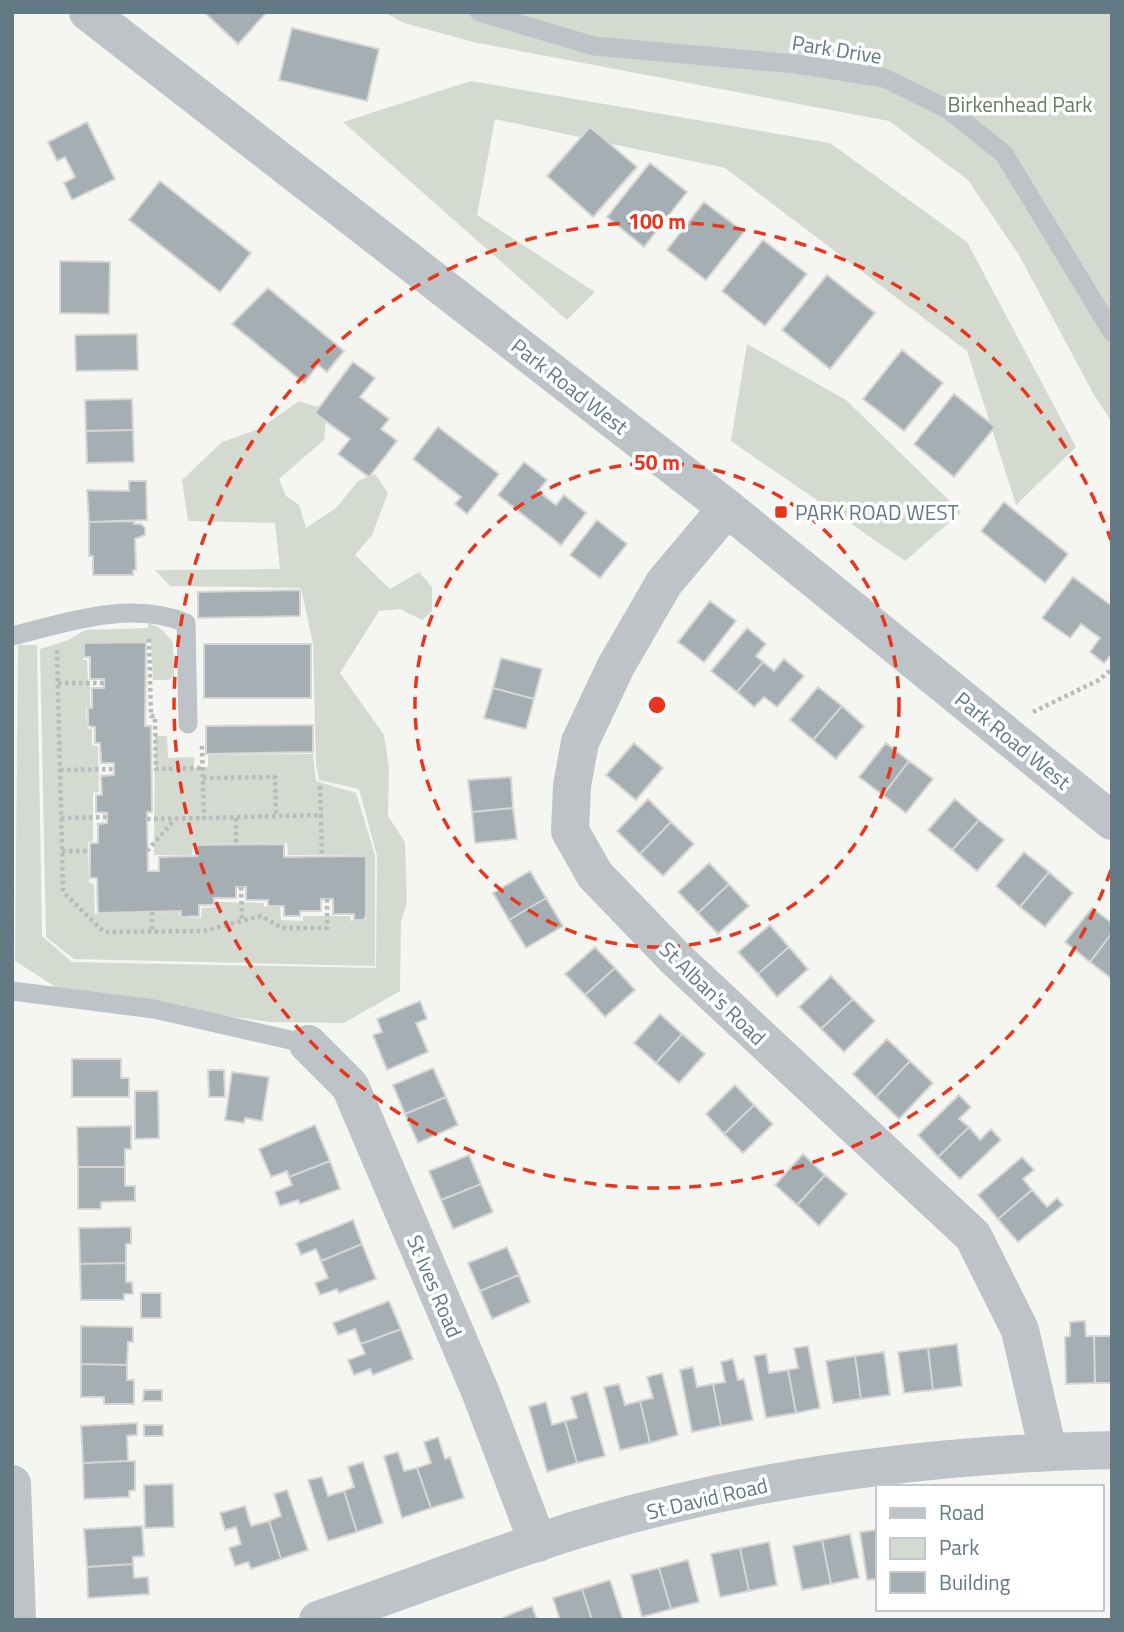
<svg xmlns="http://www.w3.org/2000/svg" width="1124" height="1632" font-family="'Titillium Web',sans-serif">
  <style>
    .green { fill: #d5dad0 }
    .building { fill: #a5afb3; stroke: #d6d6d4; stroke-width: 2 }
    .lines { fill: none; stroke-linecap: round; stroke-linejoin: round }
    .path { stroke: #b7bbbd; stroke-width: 4.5; stroke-dasharray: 3.5 3.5; stroke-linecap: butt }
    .service { stroke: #bdc3c6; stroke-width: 19 }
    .minor { stroke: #bdc3c6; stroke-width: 38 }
    .tertiary { stroke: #bdc3c6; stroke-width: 38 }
    .ring { fill: none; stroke: #e8361e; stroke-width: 3.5; stroke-dasharray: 12 9 }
    .poi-dot { fill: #e8361e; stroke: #fff; stroke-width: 2.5 }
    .labels { text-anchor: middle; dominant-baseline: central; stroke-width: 7; stroke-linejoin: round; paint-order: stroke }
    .street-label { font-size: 21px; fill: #637983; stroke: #fff }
    .park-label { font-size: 21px; fill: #6a7a62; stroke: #fff }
    .poi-label { font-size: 21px; fill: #637983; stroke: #fff; text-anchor: start }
    .centre { fill: #e8361e; stroke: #fff; stroke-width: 3.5 }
    .ring-label { font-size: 21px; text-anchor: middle; font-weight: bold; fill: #e8361e; stroke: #fff; stroke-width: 7; stroke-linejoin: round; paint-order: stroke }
  </style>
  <rect width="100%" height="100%" fill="#f5f5f1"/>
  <path class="green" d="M384,12H1112V422L1094,395L1019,255L968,180L889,121L473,42L404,23Z
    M471,81L830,143L967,242L1076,447L1016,505L967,351L725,168L495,119L477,215L595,292L567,320L343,122Z
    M747,344L846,400L961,512L905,561L731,441Z
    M299,401L327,410L324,440L279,479L286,496L299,505L306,528L336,508L358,481L375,474L388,493L372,535L355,555L390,589L419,572L432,587V611L422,620L400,609L379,611L340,673L384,735L389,768L388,816L405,842L407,901L401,922L400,991L344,1023L270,1022L65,993L15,961L18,645H37L42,936L72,962L376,968L377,856L359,789L319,780L316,764L313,644L301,588L170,586L155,570L280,569L275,523L188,521L182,480L222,442L259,429Z
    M148,623L160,628L173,642L174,676L169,680H153L151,642L83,643V660H87L88,681H90V707H86L87,728L92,729V745L98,746L99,792L93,793V841L88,842L89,883L94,884L95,914L179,912L180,918H201L202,908L217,907L218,902L264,903V907H280L281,920L303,921V916H350L351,921L366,920V855H288L287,843L193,844L192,855H154L155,736H167L168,758L194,757V768L208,767V755L313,754L316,781L356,793L375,855V966L74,959L46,937L40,649L68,640L85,630L148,628Z"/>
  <path class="building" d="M204,12H267L238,44Z
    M292,28L379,49L367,101L279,80Z
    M87,122L115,179L72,200L64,183L75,177L65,157L57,161L48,142Z
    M590,127L637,167L593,217L547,176Z
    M650,163L687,192L644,247L607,217Z
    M160,181L251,253L220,292L129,220Z
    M704,202L744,232L706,280L667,250Z
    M763,240L807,274L765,326L722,291Z
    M60,261L110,262L109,314L60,313Z
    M827,275L875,313L830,369L782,330Z
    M268,288L344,351L327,372L318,365L304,383L232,324Z
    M137,334L138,370L76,371L75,335Z
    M902,350L943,383L904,431L863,399Z
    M353,362L375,378L360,397L389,419L381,429L397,441L369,477L338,454L350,439L315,413Z
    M954,394L995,427L954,477L914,444Z
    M132,399L133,430L86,431L85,400Z
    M438,427L499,474L467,514L455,504L461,497L413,459Z
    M133,430L134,462L87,463L86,431Z
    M524,462L547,480L538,491L556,505L564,495L586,513L561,545L498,495Z
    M129,481H146L147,520L89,522L87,490L129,491Z
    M1004,502L1068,554L1045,583L981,531Z
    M597,520L627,544L600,578L570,555Z
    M134,521V524H141L145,528V535L135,539L136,570H133V575H93V556H89V522Z
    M1073,577L1112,606V654L1104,663L1090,652L1100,638L1081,624L1070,638L1042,618Z
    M300,590V616L198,618V592Z
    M710,601L736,621L704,662L678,642Z
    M747,628L766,644L756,656L763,662L737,692L711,671Z
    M146,642L145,726H151L152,812H147L148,871H159V857L197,856V845L284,844V857L366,856V915L364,920H354V914H333V899H321V911H300V916H284V906H268V900H246V887H236V898H214V905H199V916L181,917V911L98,913L97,878H90V843H98V824L107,823V813L96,812V795H102L101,776L114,775V763H101L100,743H95V727L88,726V708H92V688H104V679H90V657H84V643Z
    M204,644H311V698H204Z
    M501,658L542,669L534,699L493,688Z
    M784,659L804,676L777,707L764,697L754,707L737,692L763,662L774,671Z
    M818,687L842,706L813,740L790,720Z
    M493,688L534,699L526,729L484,718Z
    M842,706L864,726L836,759L813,740Z
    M313,725V752L206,754V726Z
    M634,743L663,768L636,800L606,775Z
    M886,743L909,761L883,795L859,777Z
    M909,761L933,779L906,813L883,795Z
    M511,777L513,808L472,812L468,780Z
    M648,799L671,822L640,854L617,831Z
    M955,799L979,820L952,850L928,830Z
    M513,808L517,839L475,843L472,812Z
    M979,820L1004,840L977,871L952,850Z
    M671,822L694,844L663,876L640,854Z
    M1024,852L1049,872L1020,907L996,886Z
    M709,863L729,884L698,913L678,892Z
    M530,871L546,898L509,920L493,893Z
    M1049,872L1073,893L1045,927L1020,907Z
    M729,884L749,906L718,934L698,913Z
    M546,898L563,926L526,948L509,920Z
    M1092,908L1112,923V933L1090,962L1065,942Z
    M770,925L789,947L758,974L738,952Z
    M1112,933V979L1090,962Z
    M595,947L615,968L585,995L565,974Z
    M789,947L808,969L777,997L758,974Z
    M615,968L635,990L605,1017L585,995Z
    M831,976L853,999L821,1029L799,1007Z
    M853,999L875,1021L844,1052L821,1029Z
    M420,1001L427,1019L416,1023L428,1052L387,1070L373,1035L382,1032L377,1019Z
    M660,1014L682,1034L656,1063L634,1043Z
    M682,1034L705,1054L679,1083L656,1063Z
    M887,1039L910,1061L876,1097L853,1074Z
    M72,1059H121V1078H129V1097H72Z
    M910,1061L933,1083L899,1119L876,1097Z
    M433,1068L446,1097L405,1114L393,1085Z
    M208,1070H224L225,1097H209Z
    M232,1072L269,1077L262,1121L245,1118L244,1123L225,1120Z
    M735,1085L754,1105L724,1134L706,1114Z
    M135,1091H158L159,1138L135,1139Z
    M959,1095L971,1107L959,1119L969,1127L938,1157L918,1135Z
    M446,1097L458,1125L418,1143L405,1114Z
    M754,1105L773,1124L743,1153L724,1134Z
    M315,1125L330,1161L289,1177L287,1171L271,1177L259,1149Z
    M131,1126V1149H125V1167H78L77,1127Z
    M969,1127L980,1140L991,1129L1001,1140L960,1179L938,1157Z
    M803,1154L825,1175L797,1205L775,1185Z
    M469,1155L481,1184L441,1200L429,1171Z
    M1022,1157L1034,1170L1023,1179L1032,1190L998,1219L978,1195Z
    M330,1161L340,1189L300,1204L298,1200L280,1206L275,1192L292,1185L289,1177Z
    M78,1167H125V1186H135V1201L101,1202V1209H78Z
    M825,1175L847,1194L819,1226L797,1205Z
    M481,1184L493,1212L453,1229L441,1200Z
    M1032,1190L1047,1207L1057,1198L1063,1205L1018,1242L998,1219Z
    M353,1220L362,1244L321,1261L316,1249L301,1255L296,1243Z
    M131,1227V1244H126V1263L80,1264L79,1228Z
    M362,1244L376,1279L339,1293L337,1289L320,1295L315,1283L328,1278L321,1261Z
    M507,1247L519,1275L480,1291L468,1263Z
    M126,1263V1282H132L133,1294H124V1300H81L80,1264Z
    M519,1275L530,1302L492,1319L480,1291Z
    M141,1293H161V1318H141Z
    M389,1301L401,1329L361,1344L355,1329L338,1335L333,1323Z
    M1085,1321L1086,1336H1094L1095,1383L1066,1384L1065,1337L1070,1336V1322Z
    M1112,1321V1383H1095L1094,1336H1112Z
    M81,1326L133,1327V1342H128L127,1365L81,1364Z
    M401,1329L413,1359L373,1375L370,1369L354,1375L348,1360L365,1354L361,1344Z
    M957,1344L962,1386L933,1390L928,1348Z
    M808,1346L820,1408L796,1413L788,1370L798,1368L794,1348Z
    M928,1348L933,1390L904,1393L898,1352Z
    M884,1352L890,1395L861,1399L855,1356Z
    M766,1354L769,1373L788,1370L796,1413L766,1418L754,1356Z
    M855,1356L861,1399L833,1403L826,1361Z
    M733,1359L738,1380L744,1379L753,1420L721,1426L713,1384L725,1382L721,1362Z
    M81,1364L127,1365V1380H134V1404H104V1397H81Z
    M693,1367L697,1387L713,1384L721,1426L692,1432L680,1370Z
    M662,1373L678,1435L650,1443L640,1401L653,1398L647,1377Z
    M619,1384L625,1405L640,1401L650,1443L620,1450L604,1387Z
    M144,1390H162V1401H143Z
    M587,1392L605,1456L577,1463L565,1421L577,1418L571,1397Z
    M546,1402L552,1425L565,1421L577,1463L547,1472L529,1407Z
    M137,1423V1435L127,1436L128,1461L83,1463L81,1426Z
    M144,1425H163V1436H144Z
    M438,1437L445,1459L450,1457L464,1498L431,1508L417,1468L431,1463L424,1442Z
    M398,1452L404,1471L417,1468L431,1508L402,1518L384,1456Z
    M128,1461H135V1490L129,1491V1497L84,1499L83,1463Z
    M363,1462L383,1523L357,1532L344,1491L354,1487L348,1467Z
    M322,1477L328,1496L344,1491L357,1532L328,1541L308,1480Z
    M173,1484L174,1527L145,1528L144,1485Z
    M287,1490L308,1550L281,1559L269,1521L281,1516L274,1494Z
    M245,1506L251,1526L269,1521L281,1559L251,1569L248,1562L235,1566L229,1548L241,1544L236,1527L225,1530L220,1513Z
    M142,1526L144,1556L133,1557V1564L87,1567L84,1529Z
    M877,1530V1579L867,1580L860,1532Z
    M850,1534L859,1578L831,1584L822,1540Z
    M822,1540L831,1584L802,1590L793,1546Z
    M769,1542L777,1585L749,1591L740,1548Z
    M740,1548L749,1591L720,1597L711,1554Z
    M688,1560L699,1602L671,1609L659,1568Z
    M133,1564L134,1578L148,1577L149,1594L88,1598L87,1567Z
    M659,1568L671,1609L642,1617L631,1575Z
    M610,1580L623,1620H592L582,1589Z
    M582,1589L592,1620H560L553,1598Z
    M532,1606L537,1620H505L504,1617Z"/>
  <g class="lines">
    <path class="path" d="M149,639L151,716H155L156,769L202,768
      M57,650L63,892L104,932L204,931L261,916L282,928H327V899
      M58,683H104
      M1033,712L1099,680L1112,669
      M202,746L204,818L321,815L322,857
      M60,770L114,769
      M203,778L275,777L276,816
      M320,786L321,815
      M61,818L107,817
      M236,818V845
      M147,819L204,818
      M62,851H90
      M147,851L175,819
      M241,887L242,921
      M152,912V932"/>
    <path class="service" d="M479,12L594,46L796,64L884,78L949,110L1004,154L1112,332
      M12,636C68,622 131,600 186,623L188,724
      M12,991L154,1009L308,1044"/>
    <path class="minor" d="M727,508L664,583L616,666L580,742L572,786L570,831L595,875L676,959L973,1236L1020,1330L1048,1451
      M308,1044L350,1086L480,1391L538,1543
      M12,1484L17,1620
      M318,1620C409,1589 498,1553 589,1526C760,1476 934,1454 1112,1450"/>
    <path class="tertiary" d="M88,12L727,508L1112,821"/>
  </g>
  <g class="ring">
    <circle cx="657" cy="705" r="242"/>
    <path d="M1111 870A483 483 0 1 1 1111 540"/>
  </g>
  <rect class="poi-dot" x="774" y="505" width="14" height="14" rx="3.5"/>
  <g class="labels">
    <g class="street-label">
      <text transform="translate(837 49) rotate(9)">Park Drive</text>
      <text transform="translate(570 386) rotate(38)">Park Road West</text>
      <text transform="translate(1013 740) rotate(39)">Park Road West</text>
      <text transform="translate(713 993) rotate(44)">St Alban's Road</text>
      <text transform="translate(435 1286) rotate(67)">St Ives Road</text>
      <text transform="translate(707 1498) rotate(-13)">St David Road</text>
    </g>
    <g class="park-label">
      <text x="1020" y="104">Birkenhead Park</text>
    </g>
    <g class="poi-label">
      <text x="795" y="512">PARK ROAD WEST</text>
    </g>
  </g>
  <circle cx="657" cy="705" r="10" class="centre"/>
  <g class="ring-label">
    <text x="657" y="229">100 m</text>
    <text x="657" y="470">50 m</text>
  </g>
  <rect width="1124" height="1632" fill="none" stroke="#637983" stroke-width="28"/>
  <rect x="876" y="1485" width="228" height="126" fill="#ffffff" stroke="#c1c9cd" stroke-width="2"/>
  <rect x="890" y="1508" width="35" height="10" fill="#bdc3c6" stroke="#c1c9cd" stroke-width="2"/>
  <text x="939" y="1520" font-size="21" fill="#637983">Road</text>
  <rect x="890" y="1538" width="35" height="21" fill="#d5dad0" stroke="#c1c9cd" stroke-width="2"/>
  <text x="939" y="1555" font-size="21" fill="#637983">Park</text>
  <rect x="890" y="1572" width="35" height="21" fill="#a5afb3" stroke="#c1c9cd" stroke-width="2"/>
  <text x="939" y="1590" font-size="21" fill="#637983">Building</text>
</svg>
